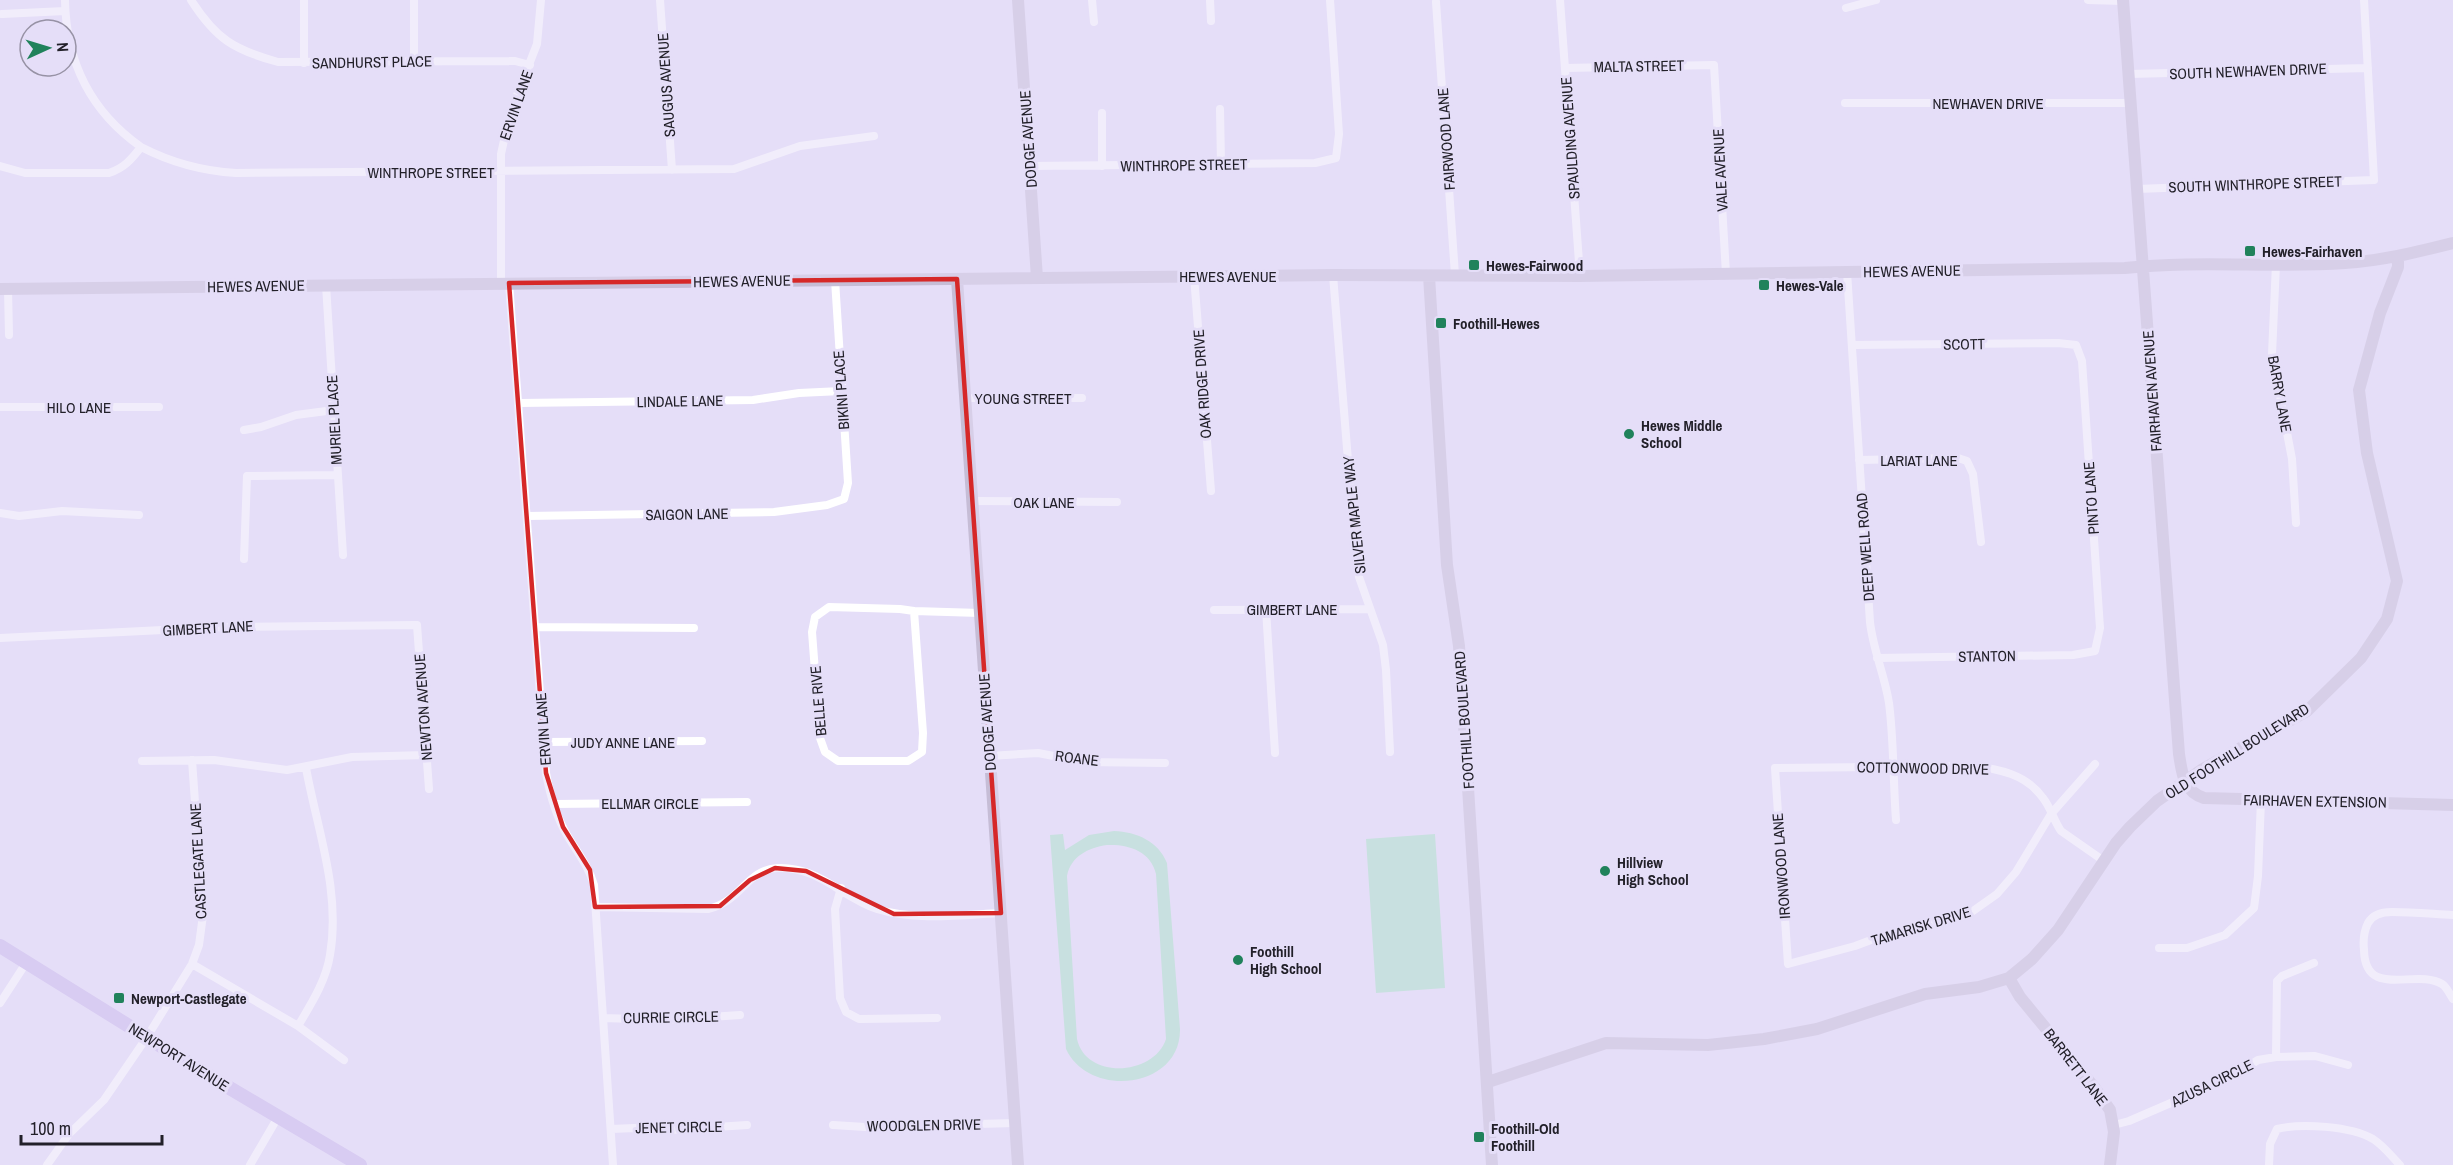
<svg xmlns="http://www.w3.org/2000/svg" width="2453" height="1165" font-family="'Archivo Narrow',sans-serif">
  <style>
    .green { fill: #a5e3c3; fill-rule: evenodd }
    .lines { fill: none; stroke-linecap: round; stroke-linejoin: round }
    .street { stroke: #fff; stroke-width: 8 }
    .secondary { stroke: #c6bdd6; stroke-width: 12 }
    .primary { stroke: #c7b5eb; stroke-width: 14 }
    .marked { fill: none; stroke: #d62828; stroke-width: 4.5; stroke-linejoin: round }
    .poi-dot { fill: #20825b; stroke: #e5def8; stroke-width: 2 }
    .labels { text-anchor: middle; dominant-baseline: central; stroke-width: 6; stroke-linejoin: round; paint-order: stroke }
    .street-label { font-size: 15px; fill: #222029; stroke: #e5def8 }
    .poi-label { font-size: 15px; font-weight: bold; fill: #222029; stroke: #e5def8; text-anchor: start }
  </style>
  <rect width="100%" height="100%" fill="#e5def8"/>
  <path class="green" d="M1114,831C1137,832 1158,841 1167,863L1180,1029C1181,1089 1089,1099 1066,1049L1050,835L1063,834L1065,850L1089,835ZM1107,845C1128,844 1151,851 1156,874L1166,1039C1154,1076 1086,1080 1077,1039L1067,876C1071,856 1088,848 1107,845Z
    M1435,834L1445,988L1376,993L1366,839Z"/>
  <g class="lines">
    <path class="street" d="M65,0C66,62 90,111 141,147
      M191,0C216,39 234,50 278,62L515,61L530,65
      M304,0V63
      M414,0V61
      M660,0L672,170
      M1092,0L1094,22
      M1210,0L1211,21
      M1560,0L1580,276
      M2088,0L2124,1
      M1436,2L1455,275
      M1846,8L1876,0
      M2,14L65,11
      M1565,68L1714,65L1726,274
      M2129,74L2368,68
      M1845,103H2131
      M1220,109L1221,164
      M1102,113V166
      M0,166L25,173H109C124,168 131,160 141,147C172,163 201,171 236,173L734,169L800,146L874,136
      M1030,166L1315,163L1336,158L1339,134L1330,0
      M2137,189L2374,180L2364,0
      M2276,264L2272,354L2292,459L2296,523
      M1847,272L1870,622C1873,650 1885,676 1889,703C1894,742 1893,781 1896,820
      M1333,275L1355,547L1359,577L1383,645L1386,670L1390,752
      M1194,276L1211,491
      M501,283V154L510,113L537,44L541,0
      M509,283L546,773C550,795 556,816 567,835C577,852 588,865 594,885L613,1165
      M326,285L343,555
      M8,289L9,335
      M1852,345L2058,343L2076,345L2082,361L2100,628L2095,651L2073,655L1877,658
      M965,398H1082
      M519,403L753,400L799,393L841,391
      M0,407H159
      M244,430L261,427L296,415L334,410
      M1859,460L1958,458L1967,461L1973,474L1981,542
      M972,501L1117,502
      M0,513L19,516L62,511L139,515
      M527,516L774,512L827,505L844,499L848,483L835,280
      M244,559L247,476L337,475
      M829,607L900,609L914,611L923,733L922,752L908,761H838L825,752L820,738L812,632L815,617Z
      M1266,609L1275,753
      M1214,610L1370,609
      M914,611L980,613
      M536,627L694,628
      M0,638L224,627L417,625L429,789
      M544,742L702,741
      M989,756L1038,753L1085,762L1165,763
      M142,761L214,760L287,770L352,757L426,755
      M2095,764L2051,814L2016,872L1997,894L1973,911L1949,919L1895,931L1855,946L1788,964L1775,768L1972,766C1999,769 2026,774 2043,798C2051,808 2054,821 2061,831L2104,861
      M554,804L747,802
      M841,888L835,909L840,998L846,1012L859,1019L937,1018
      M595,907L708,909C741,902 746,870 777,868C819,866 841,897 877,909C915,921 961,915 1001,913
      M2453,915C2433,914 2412,912 2392,912C2383,912 2373,914 2368,923C2364,931 2363,941 2364,950C2365,1000 2416,968 2442,984C2447,987 2450,995 2453,999
      M2159,948H2187L2225,935L2254,908L2258,876L2261,800
      M192,964L298,1026L344,1060
      M0,1003L26,963
      M603,1018L666,1020L740,1015
      M298,1026C311,1004 326,981 330,955C341,891 317,829 306,768
      M2276,1057L2277,981L2282,976L2314,963
      M833,1125L865,1127L1015,1123
      M2114,1125L2129,1121L2231,1077L2258,1060L2276,1057L2315,1056L2348,1065
      M611,1129L635,1128L670,1130L747,1125
      M47,1165L69,1134L104,1100L147,1037L192,964L199,945L203,915L192,760
      M250,1165L278,1117
      M2269,1165L2270,1144L2277,1129C2301,1123 2351,1126 2373,1139C2384,1146 2391,1156 2400,1165"/>
    <path class="secondary" d="M1018,0L1037,278
      M2123,0L2179,754C2182,773 2183,791 2204,798L2453,805
      M1429,276L1447,565L1459,646L1492,1165
      M957,279L1018,1165
      M0,289L1333,275L1580,276L2125,268C2198,260 2272,268 2345,263C2382,261 2417,252 2453,243
      M2009,978L2020,997L2094,1087L2110,1110L2114,1132L2110,1165
      M1488,1082L1606,1043L1708,1045L1764,1039L1817,1029L1925,994L1979,987L2009,978L2032,959L2058,930L2116,843L2130,827L2157,801L2203,769L2307,711L2361,658L2387,619L2397,581L2367,453L2359,390L2380,313L2398,267V257"/>
    <path class="primary" d="M0,946L211,1077L360,1165"/>
  </g>
  <path d="M0 0H2453V1165H0ZM957,279L1001,913L894,914L806,871L775,868L750,880L720,906L595,907L590,870L563,827L546,773L509,283Z" fill="#e5def8" fill-opacity=".55" fill-rule="evenodd"/>
  <path class="marked" d="M957,279L1001,913L894,914L806,871L775,868L750,880L720,906L595,907L590,870L563,827L546,773L509,283Z"/>
  <g class="poi-dot">
    <rect x="2244" y="245" width="12" height="12" rx="3"/>
    <rect x="1468" y="259" width="12" height="12" rx="3"/>
    <rect x="1758" y="279" width="12" height="12" rx="3"/>
    <rect x="1435" y="317" width="12" height="12" rx="3"/>
    <circle cx="1629" cy="434" r="6"/>
    <circle cx="1605" cy="871" r="6"/>
    <circle cx="1238" cy="960" r="6"/>
    <rect x="113" y="992" width="12" height="12" rx="3"/>
    <rect x="1473" y="1131" width="12" height="12" rx="3"/>
  </g>
  <g class="labels">
    <g class="street-label">
      <text transform="translate(372 62) rotate(-1)">SANDHURST PLACE</text>
      <text transform="translate(1639 66) rotate(-1)">MALTA STREET</text>
      <text transform="translate(2248 71) rotate(-2)">SOUTH NEWHAVEN DRIVE</text>
      <text transform="translate(666 85) rotate(-94)">SAUGUS AVENUE</text>
      <text x="1988" y="103">NEWHAVEN DRIVE</text>
      <text transform="translate(516 105) rotate(-71)">ERVIN LANE</text>
      <text transform="translate(1570 138) rotate(-94)">SPAULDING AVENUE</text>
      <text transform="translate(1028 139) rotate(-94)">DODGE AVENUE</text>
      <text transform="translate(1446 139) rotate(-94)">FAIRWOOD LANE</text>
      <text transform="translate(1184 165) rotate(-1)">WINTHROPE STREET</text>
      <text transform="translate(1720 170) rotate(-93)">VALE AVENUE</text>
      <text x="431" y="172">WINTHROPE STREET</text>
      <text transform="translate(2255 184) rotate(-2)">SOUTH WINTHROPE STREET</text>
      <text transform="translate(1912 271) rotate(-1)">HEWES AVENUE</text>
      <text x="1228" y="276">HEWES AVENUE</text>
      <text transform="translate(742 281) rotate(-1)">HEWES AVENUE</text>
      <text transform="translate(256 286) rotate(-1)">HEWES AVENUE</text>
      <text transform="translate(1964 344) rotate(-1)">SCOTT</text>
      <text transform="translate(1202 384) rotate(-94)">OAK RIDGE DRIVE</text>
      <text transform="translate(841 390) rotate(-94)">BIKINI PLACE</text>
      <text transform="translate(2152 391) rotate(-94)">FAIRHAVEN AVENUE</text>
      <text transform="translate(2280 394) rotate(80)">BARRY LANE</text>
      <text x="1023" y="398">YOUNG STREET</text>
      <text transform="translate(680 401) rotate(-1)">LINDALE LANE</text>
      <text x="79" y="407">HILO LANE</text>
      <text transform="translate(334 420) rotate(-93)">MURIEL PLACE</text>
      <text x="1919" y="460">LARIAT LANE</text>
      <text transform="translate(2091 498) rotate(-94)">PINTO LANE</text>
      <text x="1044" y="502">OAK LANE</text>
      <text transform="translate(687 514) rotate(-1)">SAIGON LANE</text>
      <text transform="translate(1354 515) rotate(-96)">SILVER MAPLE WAY</text>
      <text transform="translate(1865 547) rotate(-94)">DEEP WELL ROAD</text>
      <text x="1292" y="609">GIMBERT LANE</text>
      <text transform="translate(208 628) rotate(-3)">GIMBERT LANE</text>
      <text transform="translate(1987 656) rotate(-1)">STANTON</text>
      <text transform="translate(818 701) rotate(-95)">BELLE RIVE</text>
      <text transform="translate(423 707) rotate(-94)">NEWTON AVENUE</text>
      <text transform="translate(1464 720) rotate(-94)">FOOTHILL BOULEVARD</text>
      <text transform="translate(987 722) rotate(-94)">DODGE AVENUE</text>
      <text transform="translate(543 729) rotate(-94)">ERVIN LANE</text>
      <text x="623" y="742">JUDY ANNE LANE</text>
      <text transform="translate(2237 751) rotate(-32)">OLD FOOTHILL BOULEVARD</text>
      <text transform="translate(1077 758) rotate(7)">ROANE</text>
      <text transform="translate(1923 768) rotate(1)">COTTONWOOD DRIVE</text>
      <text transform="translate(2315 801) rotate(1)">FAIRHAVEN EXTENSION</text>
      <text x="650" y="803">ELLMAR CIRCLE</text>
      <text transform="translate(198 861) rotate(-93)">CASTLEGATE LANE</text>
      <text transform="translate(1781 866) rotate(-94)">IRONWOOD LANE</text>
      <text transform="translate(1921 926) rotate(-17)">TAMARISK DRIVE</text>
      <text transform="translate(671 1017) rotate(-1)">CURRIE CIRCLE</text>
      <text transform="translate(179 1057) rotate(32)">NEWPORT AVENUE</text>
      <text transform="translate(2076 1067) rotate(52)">BARRETT LANE</text>
      <text transform="translate(2212 1083) rotate(-26)">AZUSA CIRCLE</text>
      <text transform="translate(924 1125) rotate(-1)">WOODGLEN DRIVE</text>
      <text transform="translate(679 1127) rotate(-1)">JENET CIRCLE</text>
    </g>
    <g class="poi-label">
      <text x="2262" y="251">Hewes-Fairhaven</text>
      <text x="1486" y="265">Hewes-Fairwood</text>
      <text x="1776" y="285">Hewes-Vale</text>
      <text x="1453" y="323">Foothill-Hewes</text>
      <text x="1641" y="425">Hewes Middle<tspan x="1641" dy="17">School</tspan></text>
      <text x="1617" y="862">Hillview<tspan x="1617" dy="17">High School</tspan></text>
      <text x="1250" y="951">Foothill<tspan x="1250" dy="17">High School</tspan></text>
      <text x="131" y="998">Newport-Castlegate</text>
      <text x="1491" y="1128">Foothill-Old<tspan x="1491" dy="17">Foothill</tspan></text>
    </g>
  </g>
  <g transform="translate(48 48) rotate(86)"><circle r="28" fill="#e5def8" stroke="#9792a5" stroke-width="1.5"/>
  <path d="M0-4.5L10 22L0 15L-10 22Z" fill="#20825b"/>
  <text y="-9" font-size="16" font-weight="bold" text-anchor="middle" fill="#222029">N</text>
  </g>
  <path d="M21 1135v9h141v-9" fill="none" stroke="#222029" stroke-width="3"/>
  <text x="30" y="1135" font-size="18" fill="#222029" stroke="#e5def8" stroke-width="4.5" paint-order="stroke">100 m</text>
</svg>
